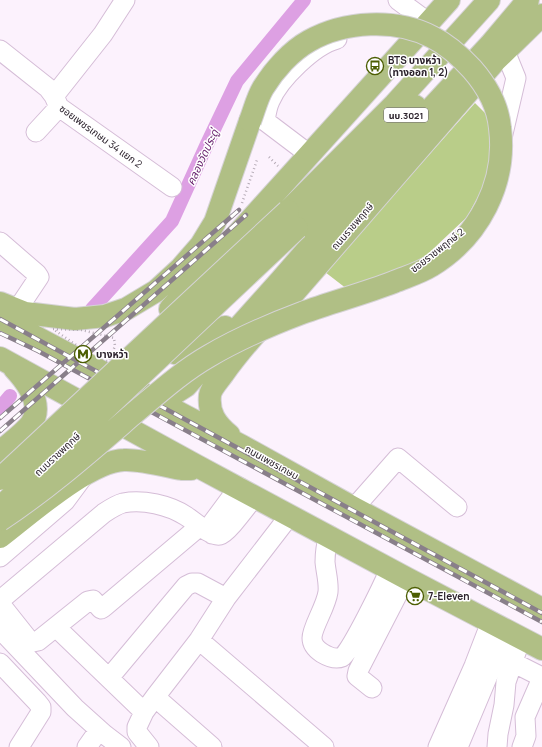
<svg xmlns="http://www.w3.org/2000/svg" width="542" height="747" font-family="Manrope,'Noto Sans Thai',sans-serif">
  <style>
    .green { fill: #b9cd89 }
    .lines { fill: none; stroke-linecap: round; stroke-linejoin: round }
    .canal { stroke: #dda0e3; stroke-width: 14 }
    .minor-casing { stroke: #d5bdd7; stroke-width: 21 }
    .major-casing { stroke: #d5d3d5; stroke-width: 24 }
    .path { stroke: #b5abb6; stroke-width: 2.5; stroke-dasharray: 1 3; stroke-linecap: butt }
    .minor { stroke: #fff; stroke-width: 19 }
    .major { stroke: #b0bf85; stroke-width: 22 }
    .rail-casing { stroke: #897f8a; stroke-width: 4.5 }
    .rail { stroke: #fff; stroke-width: 3; stroke-dasharray: 9; stroke-linecap: butt }
    .major-bridge-casing { stroke: #d5d3d5; stroke-width: 24; stroke-linecap: butt }
    .major-bridge { stroke: #b0bf85; stroke-width: 22 }
    .labels { text-anchor: middle; dominant-baseline: central; stroke-width: 3; stroke-linejoin: round; paint-order: stroke }
    .shield { fill: #fff; stroke: #6b656c; stroke-width: 1 }
    .shield-label { font-size: 9px; font-weight: bold; fill: #2c232d }
    .poi-label { font-size: 10px; font-weight: bold; fill: #2c232d; stroke: #fff; text-anchor: start }
    .street-label { font-size: 10px; fill: #2c232d; stroke: #fff }
    .water-label { font-size: 11px; font-style: italic; fill: #621a69; stroke: #fff }
  </style>
  <rect width="100%" height="100%" fill="#fcf2fd"/>
  <path class="green" d="M475,103L510,138L467,217L415,266L347,289L325,272Z"/>
  <g class="lines">
    <path class="canal" d="M92,309L172,221L207,144L237,81L304,0
      M0,408L10,396"/>
    <g class="minor-casing">
      <path id="minor" d="M398,0L429,23
        M0,50L48,88L54,96L59,107L172,187
        M54,96L103,34L125,0
        M36,132L59,107
        M502,138L516,78L505,51
        M310,155L265,121C266,115 267,107 270,101C279,79 314,45 337,39
        M0,242L37,274L39,277L17,310
        M354,508L398,458L457,507
        M200,526L104,607L101,609L93,600L88,601L38,641L33,642L28,639L1,605V601L4,597L104,513C110,509 116,505 123,503C143,499 169,505 186,516C194,521 211,537 220,535C227,534 249,503 255,496
        M212,534L210,528L213,522L239,487
        M329,535C326,545 325,553 325,562C326,573 329,582 328,592C326,607 312,627 312,638C312,645 316,649 322,653C327,656 335,660 342,657C351,652 384,583 390,569
        M0,557L65,501L82,478
        M0,629L75,708L104,734L121,747
        M62,633L144,712
        M199,640L324,747
        M512,662L542,677
        M0,663L37,702L41,707V712L19,747
        M109,678L186,586L192,583H198L226,598
        M372,688L357,676L358,671L406,578
        M155,697L212,747
        M87,747L99,730
        M149,747L137,732V727L144,712L155,697L199,640L226,598L290,515
        M438,747L474,666L491,622
        M458,747L497,654L506,630
        M497,747L498,734L504,705L506,682L521,638
        M522,747L526,736L525,717L542,678"/>
    </g>
    <g class="major-casing">
      <path id="major" d="M288,211L395,104L489,0
        M297,228L415,106
        M0,303L25,313L75,319L105,316L126,309L156,291L181,268L201,245L215,222L250,121
        M170,309L449,0
        M0,318L242,446L354,508L542,609
        M159,336C160,339 160,343 162,345C164,349 171,352 175,353C196,354 210,339 225,327
        M0,358L197,466L406,578L542,649
        M151,403L172,395L186,386L281,280L414,127L490,45L528,0
        M229,435C216,424 208,413 210,395C211,388 219,380 223,374C243,346 267,320 292,295L495,61L542,15
        M0,452C9,444 24,433 31,424C44,405 27,382 14,368
        M0,537C29,515 89,461 124,460C139,459 166,466 182,469H191L194,467"/>
    </g>
    <path class="path" d="M269,157L278,166
      M242,203L257,160
      M53,329L82,330L114,338L115,346L109,361L98,360Z"/>
    <use href="#minor" class="minor"/>
    <use href="#major" class="major"/>
    <g class="rail-casing">
      <path id="rail" d="M0,319L542,613
        M0,333L38,351L542,622
        M0,418L239,210
        M0,431L246,215"/>
    </g>
    <use href="#rail" class="rail"/>
    <g class="major-bridge-casing">
      <path id="major-bridge" d="M0,479L288,211
        M5,503L297,228
        M0,520C47,489 89,452 132,415C156,395 181,372 209,356C238,339 270,325 302,313C332,302 363,294 394,282C406,277 420,273 431,266C479,237 507,183 500,128C498,106 486,85 472,69C460,56 448,45 432,37C396,18 344,21 309,41C291,51 274,70 263,88C257,98 254,111 250,121"/>
    </g>
    <use href="#major-bridge" class="major-bridge"/>
  </g>
  <defs>
    <g id="bus-ring" transform="scale(0.9)"><circle r="9.5" fill="#fff" stroke="#4c5e03" stroke-width="1.5"/><path d="M-5-6H5V4H4V6H2V4H-2V6H-4V4H-5ZM-3.5-4V0h7V-4ZM-3.5 1.2v1.5H-2V1.2ZM2 1.2v1.5H3.5V1.2Z" fill="#4c5e03"/></g>
    <g id="metro-ring" transform="scale(0.9)"><circle r="9.5" fill="#fff" stroke="#4c5e03" stroke-width="1.5"/><path d="M-5.5 5V-5H-3L0 0L3-5H5.5V5H3V-.5L0 4L-3-.5V5Z" fill="#4c5e03"/></g>
    <g id="supermarket-ring" transform="scale(0.9)"><circle r="9.5" fill="#fff" stroke="#4c5e03" stroke-width="1.5"/><path d="M-6-5.5h2.5l.6 2H6L4.5 2H-2.5L-4.4-4H-6ZM-1.5 3.2a1.3 1.3 0 1 0 .1 0ZM3 3.2a1.3 1.3 0 1 0 .1 0Z" fill="#4c5e03"/></g>
  </defs>
  <g fill-rule="evenodd">
    <use href="#bus-ring" x="375" y="66"/>
    <use href="#metro-ring" x="83" y="354"/>
    <use href="#supermarket-ring" x="415" y="596"/>
  </g>
  <g class="labels">
    <rect class="shield" x="384" y="108" width="44" height="14" rx="3"/>
    <g class="shield-label">
      <text x="406" y="115">นบ.3021</text>
    </g>
    <g class="poi-label">
      <text x="388" y="60">BTS บางหว้า<tspan x="388" dy="12">(ทางออก 1, 2)</tspan></text>
      <text x="96" y="354">บางหว้า</text>
      <text x="428" y="596">7-Eleven</text>
    </g>
    <g class="street-label">
      <text transform="translate(101 136) rotate(36)">ซอยเพชรเกษม 34 แยก 2</text>
      <text transform="translate(352 226) rotate(-49)">ถนนราชพฤกษ์</text>
      <text transform="translate(437 250) rotate(-38)">ซอยราชพฤกษ์ 2</text>
      <text transform="translate(57 454) rotate(-43)">ถนนราชพฤกษ์</text>
      <text transform="translate(272 462) rotate(29)">ถนนเพชรเกษม</text>
    </g>
    <g class="water-label">
      <text transform="translate(202 157) rotate(-65)">คลองวัดประดู่</text>
    </g>
  </g>
</svg>
